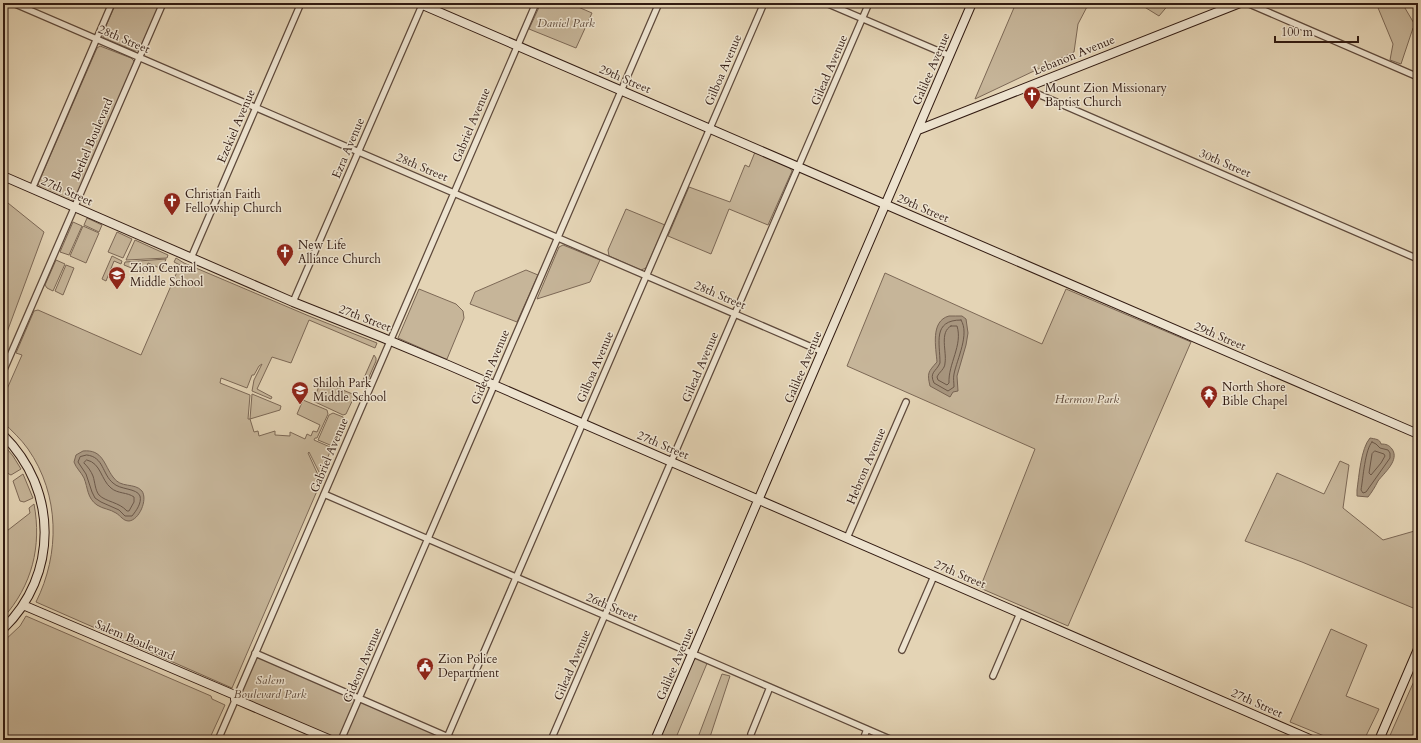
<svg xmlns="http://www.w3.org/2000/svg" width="1421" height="743" font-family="Cardo,serif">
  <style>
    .green { fill: #c6b599; stroke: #7c6856 }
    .water { fill: #a7957e; stroke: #786453 }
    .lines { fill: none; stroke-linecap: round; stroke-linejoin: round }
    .shore { stroke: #6c5848; stroke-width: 1 }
    .street-casing { stroke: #5e493b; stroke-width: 8 }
    .secondary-casing { stroke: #321b12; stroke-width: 10 }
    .street { stroke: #ede3cf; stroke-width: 5.5 }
    .secondary { stroke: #ede3cf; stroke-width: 8 }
    .labels { text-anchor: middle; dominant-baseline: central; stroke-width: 3; stroke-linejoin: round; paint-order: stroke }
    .park-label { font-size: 12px; font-style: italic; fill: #5e493a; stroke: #ede3cf }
    .street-label { font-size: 12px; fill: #321b12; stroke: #ede3cf }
    .poi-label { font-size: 12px; fill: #321b12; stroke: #ede3cf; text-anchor: start }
  </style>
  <rect width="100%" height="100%" fill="#e4d4b5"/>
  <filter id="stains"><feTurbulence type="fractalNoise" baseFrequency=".005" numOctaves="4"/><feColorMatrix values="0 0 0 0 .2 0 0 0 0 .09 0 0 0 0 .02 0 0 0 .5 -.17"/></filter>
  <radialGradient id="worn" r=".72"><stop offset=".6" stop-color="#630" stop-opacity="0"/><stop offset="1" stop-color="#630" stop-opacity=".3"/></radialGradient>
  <path class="green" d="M116,3H160L140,50L135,51L104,38L102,35Z
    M541,3H569L592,13L576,48L529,29Z
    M1016,3H1089L1078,24L1074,52L975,99Z
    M1138,3H1170L1159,16Z
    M1376,3H1402L1415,25L1418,23V29L1413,28L1401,64L1390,60L1393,44Z
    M100,46L131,58L134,61L133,65L76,197L73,201L68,200L41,188L38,184L97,48Z
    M755,152L789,167L792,171L768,225L729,209L711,254L668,236L689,187L730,202L745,165L749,167Z
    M3,199L44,232L3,343Z
    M626,209L665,225L646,268L641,270L609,256L608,250Z
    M87,218L102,225L99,232L84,225Z
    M73,222L82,226L69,255L60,252Z
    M83,226L99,233L86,263L70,256Z
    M117,232L132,239L123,258L108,252Z
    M135,240L168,255L167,258L126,260Z
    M563,245L600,260L590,282L537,299L559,247Z
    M112,256L122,261L121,264L114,261L106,281L102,279Z
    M176,258L184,263L309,316L377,343L375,348L309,320L291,363L272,357L257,389L272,397L271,399L252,391L254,380L262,364L259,366L254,375H252L247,388L221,378L220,383L250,395L248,419H250L252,394L281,406L280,410L250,419L254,432L258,431L259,436L275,431V435L290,436V432L305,439L307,434L311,436L313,431L317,432L320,425L297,414L303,400L327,410L328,414L317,438H315L314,440L330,447L331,450L320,474L309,452L308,453L319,477L317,482L320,484L232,688L36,602C60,554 60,495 28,449C21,439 12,431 3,422V398L22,355L16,353L34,311L38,310L141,355L180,265L174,262Z
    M166,259L162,269L148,263L144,273L124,265L125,262Z
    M56,260L65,264L53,291L47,288L45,285Z
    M66,265L74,268L63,295L55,291Z
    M526,270L538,275L517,322L470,304L475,292Z
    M885,273L1042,344L1066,289L1191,342L1068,626L980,588L1035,449L847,366Z
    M419,289L456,304L463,311L464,318L447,359H446L398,338Z
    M374,355L376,358V361L365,386L360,387Z
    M320,384L329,388L333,386L355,395L346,414L343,415L313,401Z
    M333,413L343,417L344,419L333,444L330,445L318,440L329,415Z
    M3,444L13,456L21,469L11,475C0,471 3,454 3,444Z
    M1340,461L1349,465L1343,508L1383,540L1418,530V610L1302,562L1245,541L1277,473L1324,494Z
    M23,474L33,498L24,502L20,501L13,481Z
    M34,504C42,546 32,586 3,618V534L30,513L29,508Z
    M26,616L211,696L212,699L225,705L209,740H3V642L20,626Z
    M1331,629L1367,645L1346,696L1379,709L1364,740H1334L1290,722Z
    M255,653L455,740H331L235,699Z
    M693,654L708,661L675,740H656Z
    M1418,672V740H1388Z
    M722,674L730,676L709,740H697Z"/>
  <path class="water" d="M962,316L966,319L968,333L966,345L957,376L958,391L953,392L950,397L930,386C927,373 928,372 937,362C936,348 930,321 949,316C953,316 958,316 962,316Z
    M1370,438C1375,439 1380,439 1381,444C1386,444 1389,445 1392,449C1400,460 1384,473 1378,481C1375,487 1372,492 1368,497L1357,496V490C1359,476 1361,448 1370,438Z
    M83,451C103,449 104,465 113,477C121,489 134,482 142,491C148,500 139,520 129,521C123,521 121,516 116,513C110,509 103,509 97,505C87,498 88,488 84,478C81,472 76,468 74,462L76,455Z"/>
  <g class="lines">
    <path class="shore" d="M961,320C970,334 957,359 954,374C953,378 954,383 954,387L948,391L934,383C929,372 936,372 940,363C940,343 932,320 961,320Z
      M951,326H957C963,345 948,364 949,383L947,385L938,380L937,377C939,372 945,369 945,363C947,352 939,332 951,326Z
      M1372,442L1376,444L1380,448L1388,450L1390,453V458L1366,492L1363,493L1361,490C1363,479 1365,449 1372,442Z
      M1375,451L1384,454L1385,456L1381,463L1371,475L1369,473L1372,454Z
      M87,455C104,457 102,474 113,483C120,490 137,488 140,496C142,503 136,511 132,516H125L119,510L101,502L95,498L92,492L86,474L78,462L80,457Z
      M87,460C101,463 101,480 111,488C118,494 127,492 134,497V502L129,511H127C119,502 106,502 99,495C95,490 95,482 93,476C91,471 88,467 84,463Z"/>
    <g class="street-casing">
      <path id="street" d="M13,3L823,352
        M826,3L950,56
        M1247,3L1418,77
        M1024,88L1418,259
        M32,189L112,3
        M191,258L301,3
        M293,302L423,3
        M3,372L163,3
        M324,494L892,740
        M847,538L906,402
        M902,650L934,576
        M255,653L455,740
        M993,676L1020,613
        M751,734L770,687
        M218,740L536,3
        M341,740L659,3
        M446,740L764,3
        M551,740L869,3
        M863,740L867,729"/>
    </g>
    <g class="secondary-casing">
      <path id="secondary" d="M418,3L1418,434
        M918,130L1240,3
        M3,176L293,302L381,337L448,365L1312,740
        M3,435C58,489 59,575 3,629
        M23,605L237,696
        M235,699L331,740
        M655,740L972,3
        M1379,740L1418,649"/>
    </g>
    <use href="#street" class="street"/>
    <use href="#secondary" class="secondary"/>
  </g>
  <defs>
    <g id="church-pin" transform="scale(0.9)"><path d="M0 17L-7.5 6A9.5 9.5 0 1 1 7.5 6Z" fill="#8f2418" stroke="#ede3cf"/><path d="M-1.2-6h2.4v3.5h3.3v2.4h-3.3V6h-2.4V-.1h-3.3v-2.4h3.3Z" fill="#fff"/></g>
    <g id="school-pin" transform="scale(0.9)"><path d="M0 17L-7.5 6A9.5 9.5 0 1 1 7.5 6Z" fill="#8f2418" stroke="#ede3cf"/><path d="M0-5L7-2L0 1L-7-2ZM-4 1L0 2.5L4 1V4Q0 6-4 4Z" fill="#fff"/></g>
    <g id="temple-pin" transform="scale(0.9)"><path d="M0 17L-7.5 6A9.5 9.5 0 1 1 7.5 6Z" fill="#8f2418" stroke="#ede3cf"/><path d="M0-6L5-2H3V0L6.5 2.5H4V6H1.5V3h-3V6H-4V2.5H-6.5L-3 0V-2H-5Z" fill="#fff"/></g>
    <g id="civic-pin" transform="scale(0.9)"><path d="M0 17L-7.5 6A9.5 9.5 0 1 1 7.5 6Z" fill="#8f2418" stroke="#ede3cf"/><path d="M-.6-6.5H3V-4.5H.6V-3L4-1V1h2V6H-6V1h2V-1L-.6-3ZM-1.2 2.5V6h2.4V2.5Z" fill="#fff"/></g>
  </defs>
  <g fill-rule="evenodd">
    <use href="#church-pin" x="1032" y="95"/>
    <use href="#church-pin" x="172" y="201"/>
    <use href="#church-pin" x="285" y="252"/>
    <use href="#school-pin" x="117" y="275"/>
    <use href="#school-pin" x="300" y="390"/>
    <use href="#temple-pin" x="1209" y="394"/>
    <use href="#civic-pin" x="425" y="666"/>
  </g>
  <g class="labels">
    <g class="park-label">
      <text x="566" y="23">Daniel Park</text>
      <text x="1087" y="399">Hermon Park</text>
      <text x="270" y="680">Salem<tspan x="270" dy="14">Boulevard Park</tspan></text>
    </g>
    <g class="street-label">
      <text transform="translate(124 39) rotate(23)">28th Street</text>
      <text transform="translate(1074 55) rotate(-22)">Lebanon Avenue</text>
      <text transform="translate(931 69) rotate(-67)">Galilee Avenue</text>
      <text transform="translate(723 70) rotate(-67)">Gilboa Avenue</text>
      <text transform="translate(829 70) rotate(-67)">Gilead Avenue</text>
      <text transform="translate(625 79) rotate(23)">29th Street</text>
      <text transform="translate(471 125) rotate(-67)">Gabriel Avenue</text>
      <text transform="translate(236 126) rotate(-67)">Ezekiel Avenue</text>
      <text transform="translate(92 139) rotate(-67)">Bethel Boulevard</text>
      <text transform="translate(348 148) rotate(-67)">Ezra Avenue</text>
      <text transform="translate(1225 163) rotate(23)">30th Street</text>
      <text transform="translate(422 167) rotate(23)">28th Street</text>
      <text transform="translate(67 191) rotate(24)">27th Street</text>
      <text transform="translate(923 208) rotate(23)">29th Street</text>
      <text transform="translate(720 295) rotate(23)">28th Street</text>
      <text transform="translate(365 318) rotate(21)">27th Street</text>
      <text transform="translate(1220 336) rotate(23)">29th Street</text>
      <text transform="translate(490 367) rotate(-67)">Gideon Avenue</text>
      <text transform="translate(595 367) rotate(-67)">Gilboa Avenue</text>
      <text transform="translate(700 367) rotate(-67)">Gilead Avenue</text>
      <text transform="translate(803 367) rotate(-67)">Galilee Avenue</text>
      <text transform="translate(663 445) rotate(23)">27th Street</text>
      <text transform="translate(329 455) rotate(-67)">Gabriel Avenue</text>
      <text transform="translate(866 466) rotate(-67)">Hebron Avenue</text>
      <text transform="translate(960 574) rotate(23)">27th Street</text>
      <text transform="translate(612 607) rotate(23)">26th Street</text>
      <text transform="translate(135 640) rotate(23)">Salem Boulevard</text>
      <text transform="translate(675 664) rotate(-67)">Galilee Avenue</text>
      <text transform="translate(362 665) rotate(-67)">Gideon Avenue</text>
      <text transform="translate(572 665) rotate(-67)">Gilead Avenue</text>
      <text transform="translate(1257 703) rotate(24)">27th Street</text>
    </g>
    <g class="poi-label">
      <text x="1045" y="88">Mount Zion Missionary<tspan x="1045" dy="14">Baptist Church</tspan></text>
      <text x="185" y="194">Christian Faith<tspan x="185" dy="14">Fellowship Church</tspan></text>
      <text x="298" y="245">New Life<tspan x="298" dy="14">Alliance Church</tspan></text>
      <text x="130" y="268">Zion Central<tspan x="130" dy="14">Middle School</tspan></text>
      <text x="313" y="383">Shiloh Park<tspan x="313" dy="14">Middle School</tspan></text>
      <text x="1222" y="387">North Shore<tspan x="1222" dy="14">Bible Chapel</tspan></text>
      <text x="438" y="659">Zion Police<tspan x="438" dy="14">Department</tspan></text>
    </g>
  </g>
  <rect width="1421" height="743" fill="none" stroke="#e4d4b5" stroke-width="16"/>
  <rect x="4" y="4" width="1413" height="735" fill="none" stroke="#321b12" stroke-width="2"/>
  <rect x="8" y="8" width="1405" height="727" fill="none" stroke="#321b12"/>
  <path d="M1275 36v6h83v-6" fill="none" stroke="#321b12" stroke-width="2"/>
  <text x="1281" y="36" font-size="12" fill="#321b12" stroke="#ede3cf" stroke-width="3" paint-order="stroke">100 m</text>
  <rect width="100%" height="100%" filter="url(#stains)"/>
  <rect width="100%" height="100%" fill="url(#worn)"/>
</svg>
